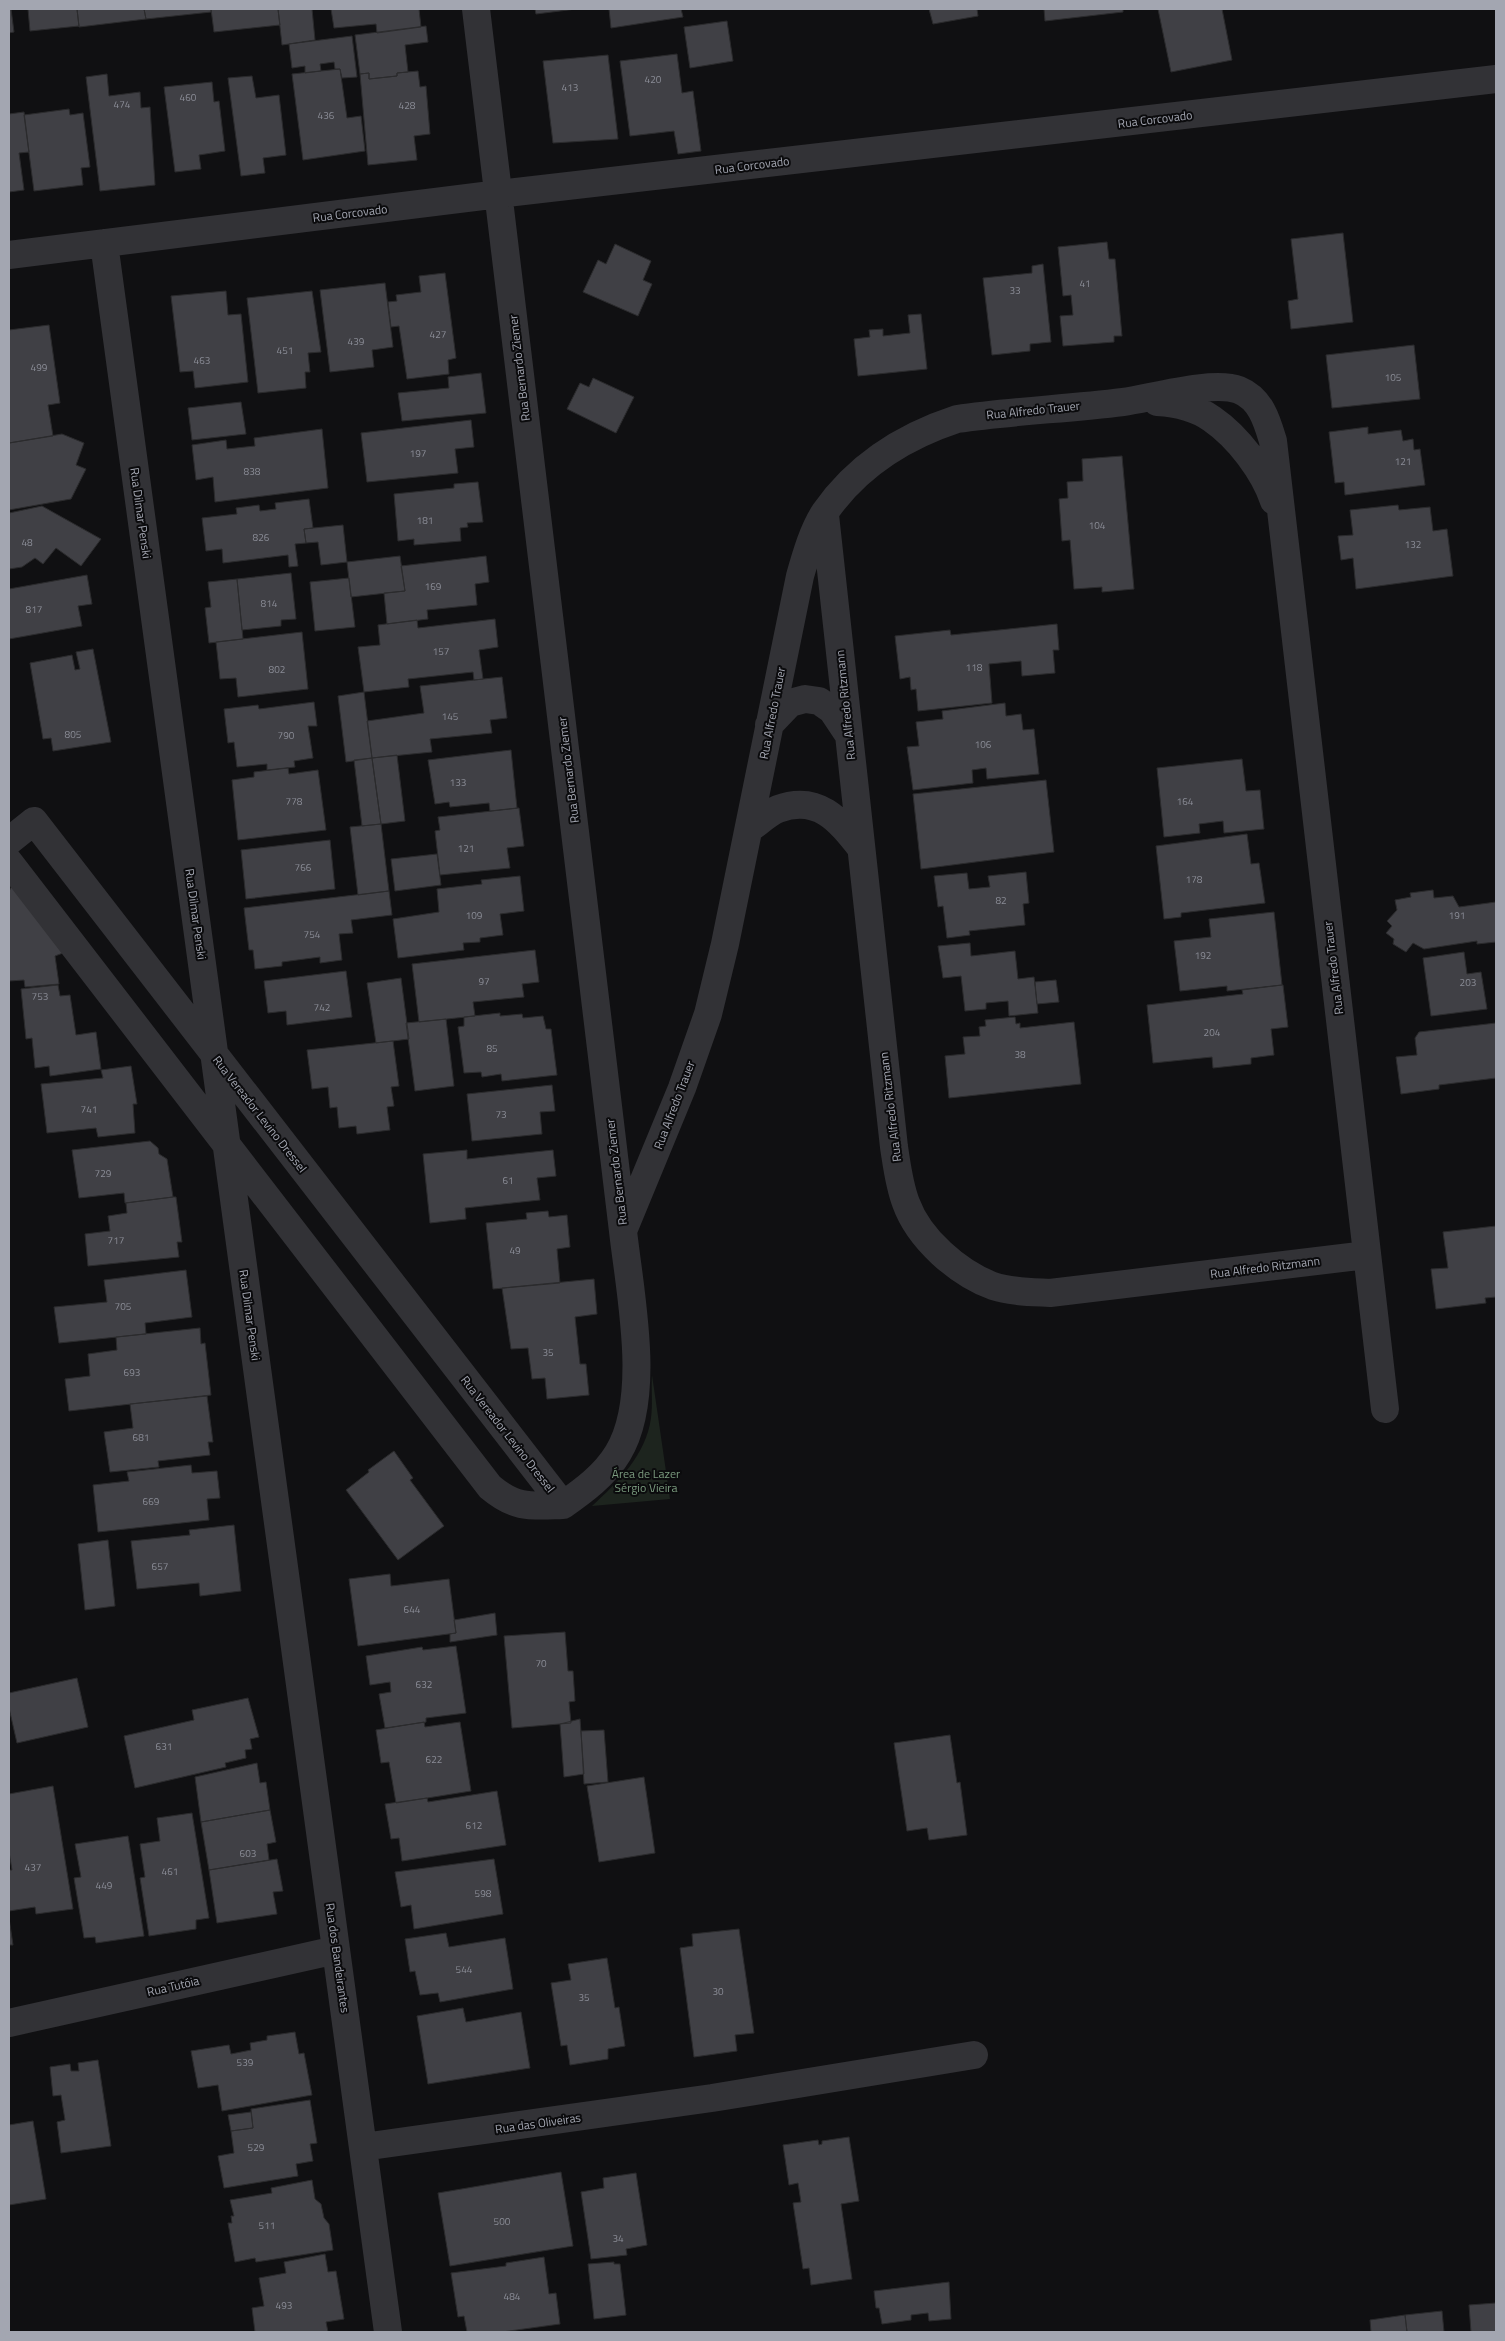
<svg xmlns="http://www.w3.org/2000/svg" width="1505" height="2341" font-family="'Titillium Web',sans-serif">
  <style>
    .green { fill: #1d241e }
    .building { fill: #404045; stroke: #2b2b2d }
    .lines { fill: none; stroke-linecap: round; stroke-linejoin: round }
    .minor { stroke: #323236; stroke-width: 28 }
    .labels { text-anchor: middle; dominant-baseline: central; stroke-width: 4; stroke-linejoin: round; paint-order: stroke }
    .number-label { font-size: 10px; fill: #8a8c96 }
    .street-label { font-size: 12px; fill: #a3a6b1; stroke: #0b0b0d }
    .park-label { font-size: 12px; fill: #7b9b7f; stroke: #0b0b0d }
  </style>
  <rect width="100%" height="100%" fill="#101012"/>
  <path class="green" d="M652,1375L670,1499L592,1506C618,1482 646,1455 651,1418C653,1404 651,1389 652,1375Z"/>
  <path class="building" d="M9,9H11L14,32L9,33Z
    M28,9H77L79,26L30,31Z
    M77,9H144L146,19L79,27Z
    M144,9H211V12L146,19Z
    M211,9H278L280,25L214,32Z
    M278,9H312L315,40L282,45Z
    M331,9H419L421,27L377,33L376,24L334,28Z
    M535,9H576L536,14Z
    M609,9H681L683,17L611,28Z
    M929,9H977L978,16L933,24Z
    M1044,9H1123V12L1045,21Z
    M1158,9H1222L1232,60L1171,72Z
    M727,21L733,61L690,68L684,27Z
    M426,26L428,42L405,45L408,72L397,73V76L369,79V73L360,74L355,35Z
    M352,36L357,77L342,78L340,69H335L334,62L320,64L321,71L305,73V66L292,68L289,44Z
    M677,54L682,93L693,91L701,151L678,154L674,131L630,136L620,61Z
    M608,55L618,139L553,143L543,61Z
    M340,69L347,118L361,116L365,151L303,160L292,74Z
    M418,71L420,87L426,86L430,134L414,136L417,160L368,165L360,74L369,73V79L397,76V73Z
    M107,74L109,96L140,92L141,108L150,107L155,185L100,191L86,77Z
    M252,76L256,98L279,95L286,155L263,158L265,173L241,176L228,78Z
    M212,82L214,102L219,101L225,151L199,155L201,169L175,172L164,87Z
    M69,109L70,115L83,113L90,167L81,168L83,185L34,191L24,115Z
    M24,112L29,152L19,153L24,190L9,192V114Z
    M1343,233L1353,322L1291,329L1288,301L1298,299L1291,239Z
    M1107,242L1109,259H1115L1122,336H1114V342L1063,346L1060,316L1073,315L1071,295L1063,296L1058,247Z
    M615,244L651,261L643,280L652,284L638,316L583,292L598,260L606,264Z
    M1043,264L1051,342L1030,344V351L992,355L983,278L1032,273V266Z
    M445,273L456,358L448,360L449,374L407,379L399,326L391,327L388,302L397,301L396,295L421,292L419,276Z
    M385,283L393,347L372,350L374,367L330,372L320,290Z
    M226,291L228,315L241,314L248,382L195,388L193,371L180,372L171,296Z
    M312,291L321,352L308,353L310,372H305L306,388L258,393L247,298Z
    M921,314L927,369L858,376L854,339L870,337L869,330L883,329V336L910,333L908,315Z
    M49,325L60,403L48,405L53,436L9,443V330Z
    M1414,345L1420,399L1332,408L1326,355Z
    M481,373L486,413L402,421L398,393L449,388L448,377Z
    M593,378L634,397L616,433L567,409L580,383L589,387Z
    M241,402L246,434L192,440L188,408Z
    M471,420L474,447L455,449L458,473L367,482L361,433Z
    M1368,427V434L1401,430L1403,441L1413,439L1414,450L1420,449L1425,485L1345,495L1344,482L1335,483L1329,432Z
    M322,429L328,488L215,502L213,477L196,480L192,445L226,440L227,449L255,446L254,438Z
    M62,434L84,443L76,465L86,469L71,499L9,510V443Z
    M1122,456L1134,589L1102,592V587L1074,589L1070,540L1062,541L1059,499L1068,498L1067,482L1083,481L1082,459Z
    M478,482L483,522L467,523L468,527L460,528L461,541L414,545V539L398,541L394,494L454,488V484Z
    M309,499L313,528L304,529L306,543L295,544L298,566L289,567L288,555L223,563L222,549L206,551L202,518L237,514L236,508L259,505L260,511L276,509L275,503Z
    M1398,505L1399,510L1430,507L1433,531L1447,529L1453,576L1356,589L1353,558L1341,560L1338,536L1353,535L1350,510Z
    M42,506L101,539L81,566L56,548L43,564L35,558L22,567L9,569V513Z
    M343,525L347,562L321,565L318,542L306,543L304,529Z
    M400,556L405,591L351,597L347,562Z
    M486,556L489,582L475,584L477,605L427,610L428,619L387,624L384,593L405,591L401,566Z
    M291,573L296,619L281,620V626L242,630L237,579Z
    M87,575L92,604L78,606L82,626L9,639V589Z
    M349,578L355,627L315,631L310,582Z
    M237,579L243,639L209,643L205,608L211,607L208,582Z
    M495,619L498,647L479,650L483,679L474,680L473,672L408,679L409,687L364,692L358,647L380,645L378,625L417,620L418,628Z
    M1057,624L1059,650H1053L1055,673L1022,676L1021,661L989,664L992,703L918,711L916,689L911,690L910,677L900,679L895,636L950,630L951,635Z
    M302,632L308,689L238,697L236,678L220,679L216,642Z
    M93,649L111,742L53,751L51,738L43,739L30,663L72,655L75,670L80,669L76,652Z
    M502,677L507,718L490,720L492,733L430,739L432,752L372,758L367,721L424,713L420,686Z
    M364,692L372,758L346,762L338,696Z
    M314,702L317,726H308L313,758L294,761L295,767L267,770V764L237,767L234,742L228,743L224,709L258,705L259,709Z
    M1005,703L1006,716L1021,714L1023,730L1034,729L1039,774L987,779L986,768L972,770L973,783L913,790L907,747L919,746L916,722L943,719L942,711Z
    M511,750L517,808L490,811L489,803L450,807L449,802L435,804L428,760Z
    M397,755L405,821L381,824L372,758Z
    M372,758L381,824L362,826L354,760Z
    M1242,759L1246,791L1260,790L1264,829L1224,833L1223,821L1199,824L1200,833L1164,837L1157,768Z
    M288,768L289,774L318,770L326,830L238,840L232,780L254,777V772Z
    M1046,780L1054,852L921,869L913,794Z
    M519,808L524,846L507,848L510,868L440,875L435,831L440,830L438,817Z
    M381,824L389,891L358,895L350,827Z
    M1247,834L1251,864L1259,863L1265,903L1181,913V917L1164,919L1156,846Z
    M330,840L335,889L246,899L241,850Z
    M437,854L441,885L395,891L391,859Z
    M1026,872L1029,903L1023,904L1025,925L969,931L970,935L947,938L943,906L938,907L934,876L967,873L969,889L990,887L988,876Z
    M520,876L524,911L500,914L503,935L480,938V942L463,943L464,950L398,958L393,919L439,912L437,889L482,884L481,880Z
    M12,886L63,953L55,956L59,984L25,987L24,980L9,981V891Z
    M1433,890L1434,898L1453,896L1459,907L1496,902V942L1477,944V941L1424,949L1413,943L1406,952L1393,944L1394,939L1386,933L1392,926L1387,921L1397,910L1395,900L1411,897L1410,893Z
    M389,891L392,915L351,920L353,933L339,934L342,960L320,963V957L282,962V966L255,969L253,950H249L244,908Z
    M1274,912L1282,985L1227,991V986L1180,991L1174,941L1211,937L1209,919Z
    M970,943L971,956L1015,951L1018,979L1034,977L1038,1013L1009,1016L1008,1001L986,1003V1009L965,1011L961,976L943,978L938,946Z
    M535,950L539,982L522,984L524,997L473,1002L475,1016L419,1022L412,964Z
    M1464,952L1467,974L1481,972L1487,1009L1431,1016L1423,958Z
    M346,971L352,1017L287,1025L286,1011L268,1013L264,981Z
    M401,978L409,1039L376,1043L367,983Z
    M1056,980L1059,1002L1037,1004L1035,982Z
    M58,985L60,996L70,995L76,1035L96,1032L101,1069L50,1076L49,1066L35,1068L32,1038L26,1039L21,989Z
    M1282,985H1283L1288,1027L1271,1029L1274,1055L1251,1058V1064L1213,1068L1212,1057L1153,1063L1147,1005L1243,994L1242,990Z
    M500,1013V1016L522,1014L523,1018L543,1016L546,1029H551L557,1075L502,1081L501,1074L482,1077L481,1072L464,1073L458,1027L464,1026V1017Z
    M1015,1017L1016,1024L1020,1023V1028L1074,1022L1081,1084L949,1098L945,1056L965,1054L963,1037L980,1036L979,1027L986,1026L985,1020Z
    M446,1019L454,1086L415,1091L406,1023Z
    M1496,1023V1078L1439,1085V1089L1401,1094L1396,1057L1417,1055L1415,1038L1419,1032Z
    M393,1041L399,1086L391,1087L394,1106L387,1107L390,1130L357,1134L356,1126L339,1128L337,1107L330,1108L328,1087L312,1089L307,1050Z
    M131,1066L137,1104H133L135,1133L98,1137L96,1128L47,1133L41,1084L103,1078L101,1070Z
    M552,1085L555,1111L540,1112L542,1134L472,1141L467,1094Z
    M150,1141L158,1148L159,1154L167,1159L173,1197L125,1203L124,1193L79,1198L72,1150Z
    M467,1150V1159L553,1150L556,1176L537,1178L540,1200L465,1208L466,1219L430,1223L423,1154Z
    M173,1197H176L182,1242H177L179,1257L88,1266L85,1234L110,1231L108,1216L127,1213L126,1203Z
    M548,1211L549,1217L567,1215L570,1247L557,1249L560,1283L493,1289L486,1223L527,1219L526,1213Z
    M1496,1226V1297L1485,1298L1486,1303L1436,1309L1431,1269L1448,1268L1443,1232Z
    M186,1270L192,1317L145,1323L146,1334L59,1343L54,1307L107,1302L104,1280Z
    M594,1279L597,1314L575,1317L580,1364H586L589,1395L547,1399L545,1378L532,1379L528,1348L511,1349L502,1288Z
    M200,1328L201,1344L205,1343L211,1395L69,1411L65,1379L90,1376L88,1354L117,1350L116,1337Z
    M207,1396L213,1442H208L210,1455L158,1461L159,1467L110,1472L104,1432L133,1428L130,1404Z
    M394,1451L413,1478L410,1480L444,1526L398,1560L346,1490L369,1472L368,1470Z
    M191,1465L192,1473L217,1471L220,1498L207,1499L209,1520L98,1532L93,1485L129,1481L127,1472Z
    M234,1525L241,1591L200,1596L199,1583L137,1589L131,1541L190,1535L189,1530Z
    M108,1540L115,1606L85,1610L78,1544Z
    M390,1574L391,1586L449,1579L456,1633L358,1646L349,1579Z
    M495,1613L497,1635L450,1642V1634L456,1633L454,1620Z
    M565,1632L568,1671H573L575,1701L569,1702L571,1723L512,1728L504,1636Z
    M456,1646L466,1713L426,1718V1722L385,1728L379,1694L391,1692L390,1682L370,1685L366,1656L422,1647L423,1650Z
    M77,1678L88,1727L17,1743L9,1708V1693Z
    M248,1698L259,1737L250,1739L252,1749L245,1750L246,1758L225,1763L226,1767L135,1788L124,1736L194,1720L192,1710Z
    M580,1719L584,1774L564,1777L560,1724Z
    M424,1722L425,1727L460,1722L471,1791L396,1803L389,1762L381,1763L376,1730Z
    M604,1730L608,1782L584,1784L581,1731Z
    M950,1735L957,1783L960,1782L967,1835L929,1840L927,1828L907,1831L894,1743Z
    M257,1763L260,1783L266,1782L270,1810L201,1822L195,1777Z
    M644,1777L655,1853L599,1862L587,1786Z
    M53,1786L73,1909L36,1914L35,1907L9,1911V1870H12L9,1852V1794Z
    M497,1791L506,1845L402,1861L399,1838L391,1839L385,1804L427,1798L428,1802Z
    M270,1810L276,1842L267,1844L269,1860L209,1870L201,1822Z
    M192,1813L209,1918L196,1920V1929L149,1936L140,1878L145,1877L140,1844L160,1841L157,1818Z
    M128,1836L144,1936L96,1943L95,1937L84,1938L74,1878L81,1877L75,1844Z
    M277,1859L283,1891L273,1892L277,1914L217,1923L209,1870Z
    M494,1859L503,1914L414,1929L411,1905L401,1907L395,1872Z
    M9,1918L13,1945H9Z
    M739,1929L754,2033L735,2035L737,2051L694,2057L680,1948L693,1946L692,1934Z
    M446,1933L449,1947L505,1938L513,1989L440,2002L438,1993L420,1995L415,1971L410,1972L405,1939Z
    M607,1958L615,2008L619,2007L625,2046L608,2049V2059L570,2065L567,2045L561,2046L551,1983L571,1980L568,1964Z
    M463,2008L466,2022L521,2012L530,2068L428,2084L417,2016Z
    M295,2032L299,2054L304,2053L312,2095L222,2111L218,2085L198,2088L191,2051L229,2045L231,2054L251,2050L250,2043L267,2040V2036Z
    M98,2060L111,2146L61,2153L57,2122L65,2120L61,2095L53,2096L50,2067L70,2064L71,2071H79L78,2063Z
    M310,2100L317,2143L310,2144L313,2161L296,2164L298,2176L224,2188L218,2156L234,2153L231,2131L253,2128L251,2109Z
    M251,2112L253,2128L231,2131L228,2115Z
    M33,2121L46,2199L9,2205V2125Z
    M849,2137L859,2201L841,2204L852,2279L811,2285L809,2268L803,2269L793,2203L801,2202L798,2183L789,2185L783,2145L818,2140L819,2145L822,2144V2141Z
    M561,2172L573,2246L450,2266L438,2193Z
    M636,2173L647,2245L626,2249L627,2255L591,2259L581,2192L604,2188L603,2178Z
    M312,2180L315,2199L321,2204L324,2218L329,2224L333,2250L256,2262L255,2258L235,2262L228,2223H232L231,2216H234L230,2200L272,2193L271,2188Z
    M325,2254L328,2272L336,2271L344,2319L326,2322L328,2332H255L252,2308L264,2306L259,2278L286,2273L284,2262Z
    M544,2257L549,2294L556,2293L560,2324L502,2332H467L464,2316L458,2317L451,2273L506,2266V2263Z
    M614,2262V2264H620L626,2315L594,2319L588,2264Z
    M949,2282L951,2319L929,2321L928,2313L911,2315V2320L882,2324L879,2308H876L874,2291Z
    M1496,2303V2332H1471L1469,2305Z
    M1442,2311L1444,2332H1407L1405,2315Z
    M1405,2315L1407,2332H1371L1370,2320Z"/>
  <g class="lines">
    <path class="minor" d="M476,9L623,1231C630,1294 652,1397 618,1453C605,1475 583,1491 563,1505
      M104,243L388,2332
      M9,255L499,194L1496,79
      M1157,402C1175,403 1197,408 1212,419C1238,437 1264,471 1274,501
      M825,515L894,1147C897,1166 899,1185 906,1203C919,1239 958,1273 993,1286C1011,1292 1031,1292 1050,1293L1367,1255
      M769,725L790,703L805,699L819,701L832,710L848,734
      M749,829C758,823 768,813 778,809C818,794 839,820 861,848
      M9,841L34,821L563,1505
      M9,862L490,1487C516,1509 531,1506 563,1505
      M623,1231L682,1088L708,1014L725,944L800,576C806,555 813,530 825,512C857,466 905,436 957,419C1012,411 1067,409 1123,402C1151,398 1213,380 1239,390C1261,399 1267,421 1273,441L1385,1409
      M9,2023L336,1950
      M363,2147L712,2098L974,2055"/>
  </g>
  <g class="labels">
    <g class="number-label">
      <text x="653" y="79">420</text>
      <text x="570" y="87">413</text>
      <text x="188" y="97">460</text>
      <text x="122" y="104">474</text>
      <text x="407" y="105">428</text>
      <text x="326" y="115">436</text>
      <text x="1085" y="283">41</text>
      <text x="1015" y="290">33</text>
      <text x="438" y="334">427</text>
      <text x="356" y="341">439</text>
      <text x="285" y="350">451</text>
      <text x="202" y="360">463</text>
      <text x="39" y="367">499</text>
      <text x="1393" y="377">105</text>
      <text x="418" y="453">197</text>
      <text x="1403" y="461">121</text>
      <text x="252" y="471">838</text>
      <text x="425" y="520">181</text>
      <text x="1097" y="525">104</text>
      <text x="261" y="537">826</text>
      <text x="27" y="542">48</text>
      <text x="1413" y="544">132</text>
      <text x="433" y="586">169</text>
      <text x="269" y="603">814</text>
      <text x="34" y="609">817</text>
      <text x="441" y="651">157</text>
      <text x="974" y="667">118</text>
      <text x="277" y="669">802</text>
      <text x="450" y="716">145</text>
      <text x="73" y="734">805</text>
      <text x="286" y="735">790</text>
      <text x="983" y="744">106</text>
      <text x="458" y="782">133</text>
      <text x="294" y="801">778</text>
      <text x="1185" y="801">164</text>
      <text x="466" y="848">121</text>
      <text x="303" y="867">766</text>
      <text x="1194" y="879">178</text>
      <text x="1001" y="900">82</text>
      <text x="474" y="915">109</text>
      <text x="1457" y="915">191</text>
      <text x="312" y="934">754</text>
      <text x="1203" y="955">192</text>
      <text x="484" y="981">97</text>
      <text x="1468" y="982">203</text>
      <text x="40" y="996">753</text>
      <text x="322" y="1007">742</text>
      <text x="1212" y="1032">204</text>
      <text x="492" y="1048">85</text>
      <text x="1020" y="1054">38</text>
      <text x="89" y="1109">741</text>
      <text x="501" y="1114">73</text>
      <text x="103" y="1173">729</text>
      <text x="508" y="1180">61</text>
      <text x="116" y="1240">717</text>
      <text x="515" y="1250">49</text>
      <text x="123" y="1306">705</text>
      <text x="548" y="1352">35</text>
      <text x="132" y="1372">693</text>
      <text x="141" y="1437">681</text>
      <text x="151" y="1501">669</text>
      <text x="160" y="1566">657</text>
      <text x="412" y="1609">644</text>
      <text x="541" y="1663">70</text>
      <text x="424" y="1684">632</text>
      <text x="164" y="1746">631</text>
      <text x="434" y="1759">622</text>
      <text x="474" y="1825">612</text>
      <text x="248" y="1853">603</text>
      <text x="33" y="1867">437</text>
      <text x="170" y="1871">461</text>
      <text x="104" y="1885">449</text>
      <text x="483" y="1893">598</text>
      <text x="464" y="1969">544</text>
      <text x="718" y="1991">30</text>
      <text x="584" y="1997">35</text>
      <text x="245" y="2062">539</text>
      <text x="256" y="2147">529</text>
      <text x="502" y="2221">500</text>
      <text x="267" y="2225">511</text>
      <text x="618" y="2238">34</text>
      <text x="512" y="2296">484</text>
      <text x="284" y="2305">493</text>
    </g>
    <g class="street-label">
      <text transform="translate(1155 119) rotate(-7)">Rua Corcovado</text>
      <text transform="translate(752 165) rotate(-7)">Rua Corcovado</text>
      <text transform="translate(350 213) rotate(-7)">Rua Corcovado</text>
      <text transform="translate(519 368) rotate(-97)">Rua Bernardo Ziemer</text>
      <text transform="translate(1033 410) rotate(-6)">Rua Alfredo Trauer</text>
      <text transform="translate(141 513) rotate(82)">Rua Dilmar Penski</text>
      <text transform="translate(845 705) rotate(-96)">Rua Alfredo Ritzmann</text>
      <text transform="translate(772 713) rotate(-79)">Rua Alfredo Trauer</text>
      <text transform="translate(568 770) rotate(-97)">Rua Bernardo Ziemer</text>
      <text transform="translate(196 914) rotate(82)">Rua Dilmar Penski</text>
      <text transform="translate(1333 968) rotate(-97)">Rua Alfredo Trauer</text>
      <text transform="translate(674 1105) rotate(-69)">Rua Alfredo Trauer</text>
      <text transform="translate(890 1107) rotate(-97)">Rua Alfredo Ritzmann</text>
      <text transform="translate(260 1114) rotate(52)">Rua Vereador Levino Dressel</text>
      <text transform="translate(616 1172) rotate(-97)">Rua Bernardo Ziemer</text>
      <text transform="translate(1265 1267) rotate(-7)">Rua Alfredo Ritzmann</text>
      <text transform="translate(250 1315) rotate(82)">Rua Dilmar Penski</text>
      <text transform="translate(508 1434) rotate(52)">Rua Vereador Levino Dressel</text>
      <text transform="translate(338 1958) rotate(82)">Rua dos Bandeirantes</text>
      <text transform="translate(173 1986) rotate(-13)">Rua Tutóia</text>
      <text transform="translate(538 2123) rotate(-8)">Rua das Oliveiras</text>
    </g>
    <g class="park-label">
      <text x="646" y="1473">Área de Lazer<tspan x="646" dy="14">Sérgio Vieira</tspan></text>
    </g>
  </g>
  <rect width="1505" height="2341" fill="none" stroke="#a3a6b1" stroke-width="20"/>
</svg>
